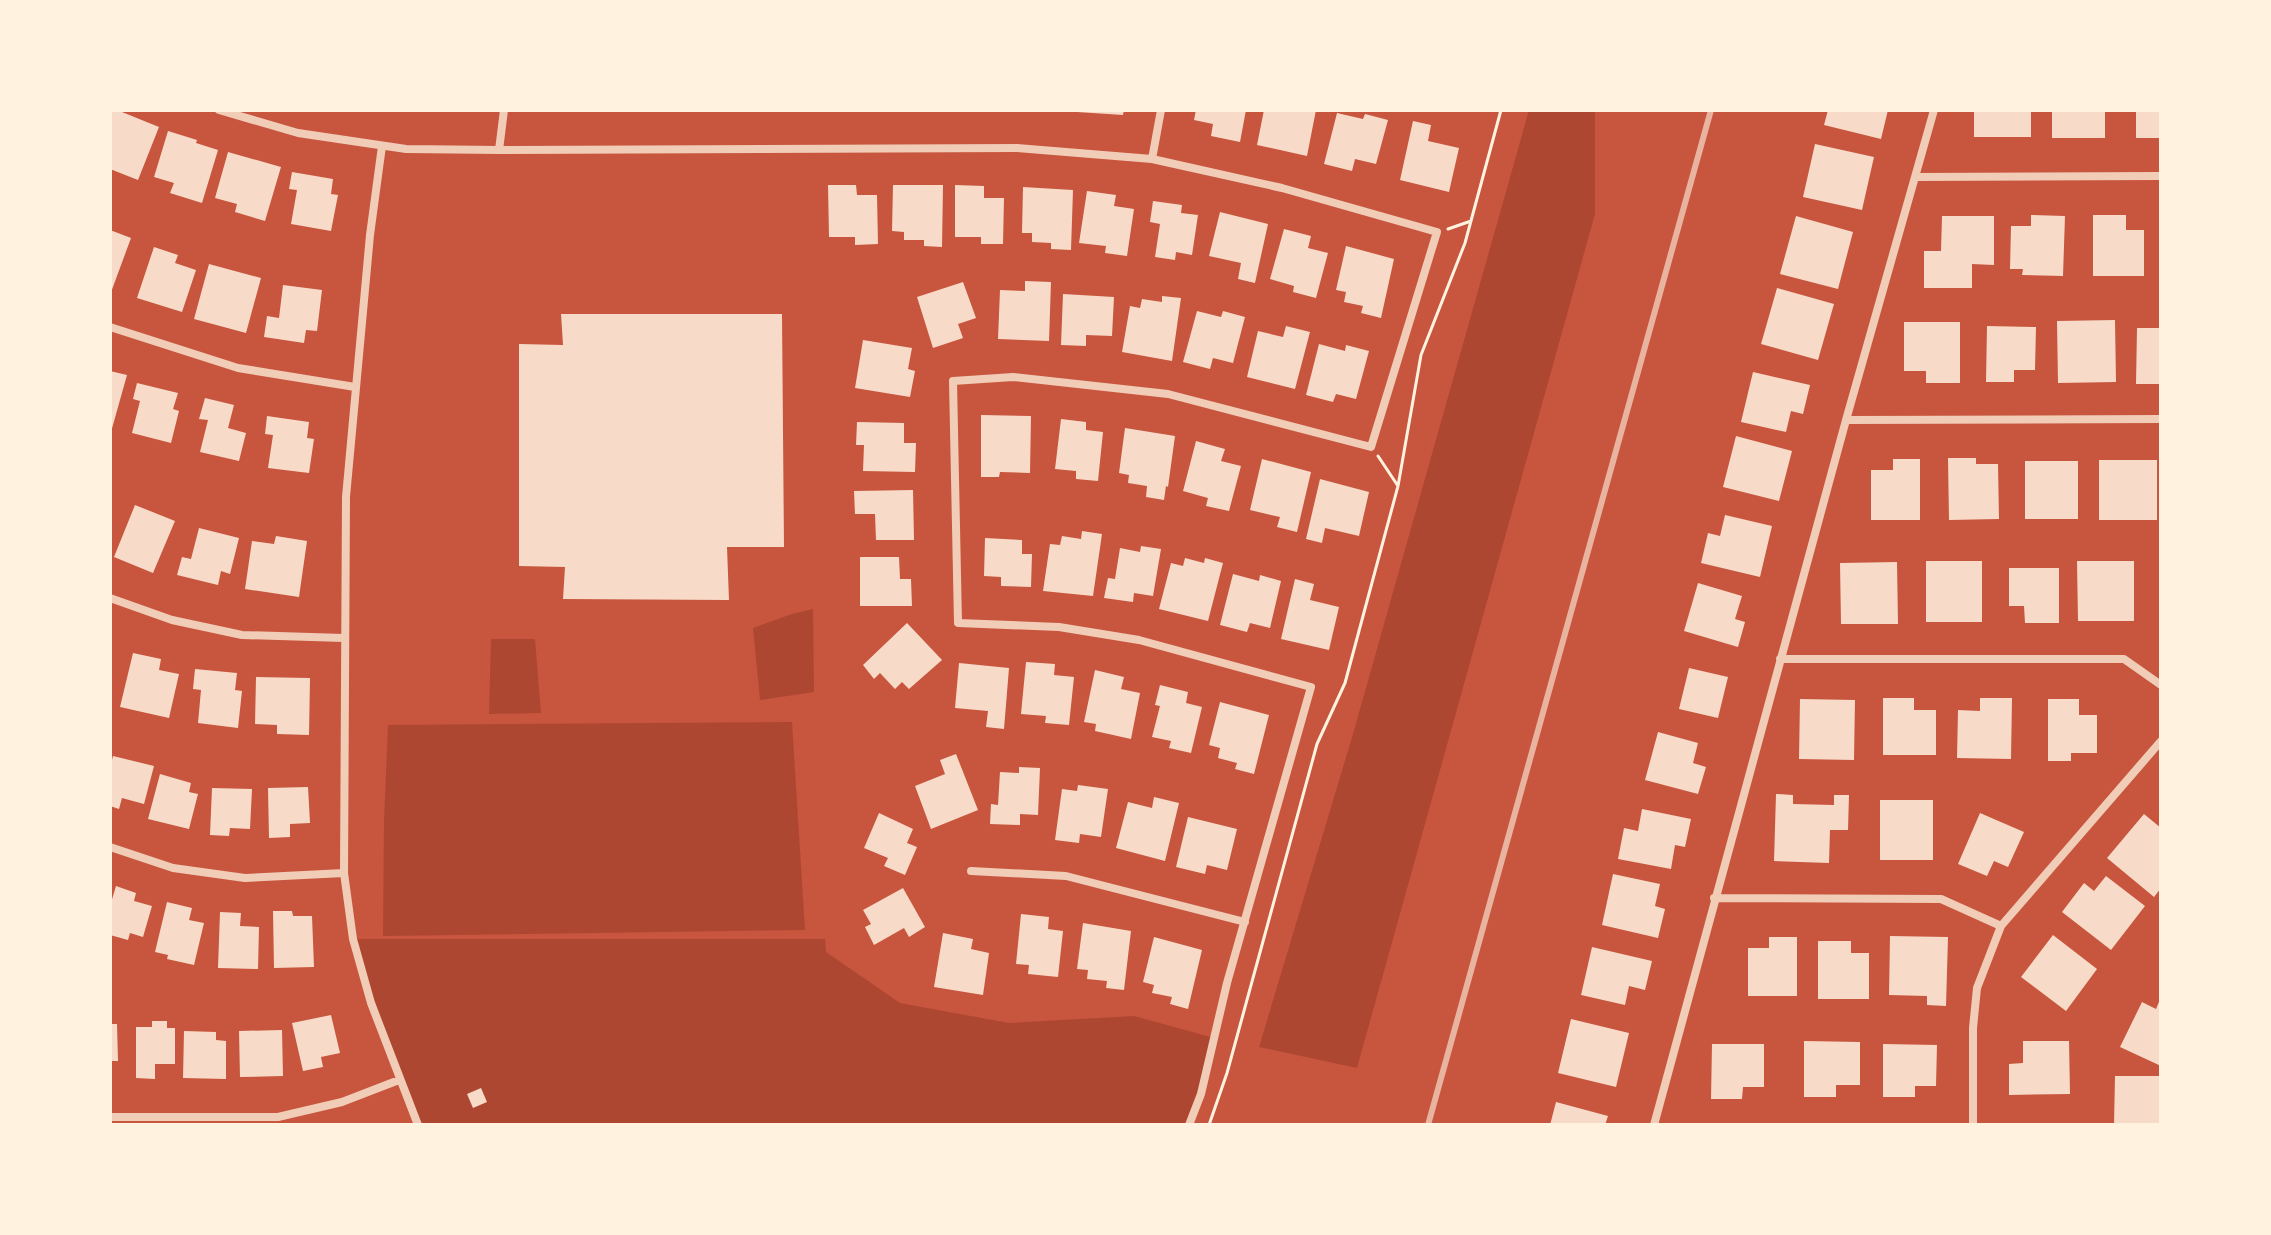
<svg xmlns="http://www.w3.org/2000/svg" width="2271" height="1235" font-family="Merriweather,serif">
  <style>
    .green { fill: #ae4732 }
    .building { fill: #f7dbc8 }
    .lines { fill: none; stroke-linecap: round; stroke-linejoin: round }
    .path { stroke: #fff3e0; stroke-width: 3 }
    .minor { stroke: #f1ccb7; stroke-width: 8 }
    .rail { stroke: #e9b49f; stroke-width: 6 }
  </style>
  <rect width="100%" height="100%" fill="#c8553d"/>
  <path class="green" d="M1529,110H1595V214L1357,1068L1259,1047L1353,734Z
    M813,609L814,692L760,700L753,628L792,614Z
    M491,639H535L541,713L489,714Z
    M792,722L805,930L383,936L384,822L388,725Z
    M353,939H825L826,952L900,1003L1009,1023L1134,1016L1214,1038L1189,1125H418Z"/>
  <path class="building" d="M110,110H117L159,127L138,180L110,169L112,159L110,158Z
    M1077,110H1124L1123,115L1077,112Z
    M1196,110H1246L1240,142L1211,136L1213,124L1194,120Z
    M1264,110H1316L1307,156L1257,145Z
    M1828,110H1888L1881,139L1824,125Z
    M1974,110H2031V137H1974Z
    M2052,110H2105V138H2052Z
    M2136,110H2161V138H2136Z
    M1337,113L1363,119L1365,114L1388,120L1376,164L1355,159L1352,171L1324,164Z
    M1413,121L1431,125L1428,141L1459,148L1449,192L1400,180Z
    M168,131L197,140L196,143L218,150L202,203L170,193L174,183L154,177Z
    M1815,144L1874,157L1862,210L1803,197Z
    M228,152L281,167L265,221L235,212L237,204L215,198Z
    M292,172L333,179L331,194L338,195L331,231L291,224L297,190L289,189Z
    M828,185H856L857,195H877L878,244L855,245V237H829Z
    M893,185H943L942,247L924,246V240H904V232L892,231Z
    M955,185L984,186V198H1004L1003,244H981V237H955Z
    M1023,187L1073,190L1071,250L1051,249V243L1032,242V233H1022Z
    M1087,191L1116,195L1114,206L1134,209L1127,256L1105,253L1106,246L1079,243Z
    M1153,201L1182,205L1181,213L1198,215L1192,255L1176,252L1175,260L1155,257L1160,224L1150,222Z
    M1220,212L1268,224L1255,283L1238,279L1241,263L1209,256Z
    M2031,215L2065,216L2063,276L2022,275L2023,269H2010L2011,226H2031Z
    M2093,215H2126V230H2144V276H2093Z
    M1796,216L1853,232L1838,289L1780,274Z
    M1942,216H1994V265L1972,264V288H1924V251H1941Z
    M1284,229L1311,236L1308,248L1328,253L1316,298L1293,292L1294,286L1270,279Z
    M110,230L131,238L110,295Z
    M1346,246L1394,259L1381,318L1361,313L1363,306L1344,302L1346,292L1336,290Z
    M154,247L178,255L175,263L196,270L182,312L137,298Z
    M209,264L261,278L246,333L194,319Z
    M1025,281L1051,282L1049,341L998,339L1000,290L1025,291Z
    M963,282L976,318L958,324L963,338L933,348L917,297Z
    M283,285L322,290L317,331L306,330L304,343L264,337L267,316L279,318Z
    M1777,288L1834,304L1818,360L1761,344Z
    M1063,294L1114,297L1112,336L1086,335V346L1061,345Z
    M1162,296L1181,298L1172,361L1122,352L1130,306L1140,308L1142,299L1162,302Z
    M1197,311L1221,317L1223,311L1245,317L1233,363L1213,358L1210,369L1183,362Z
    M561,314H782L784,547H727L729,600L563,599L565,567L519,566V344L563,345Z
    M2115,320L2116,382L2058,383L2057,321Z
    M1904,322H1960V383H1926V371H1904Z
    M1286,326L1310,332L1295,389L1247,377L1258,331L1283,337Z
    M1987,326L2036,327L2035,370H2014V382H1986Z
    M2137,328H2161V384H2136Z
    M863,340L912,348L908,369L915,371L910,397L855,388Z
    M1319,344L1345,351L1346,345L1369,351L1356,399L1336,394L1333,402L1306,395Z
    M110,371L127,375L111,432L110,431Z
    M1753,372L1810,385L1803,414L1791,411L1786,432L1741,422Z
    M137,383L178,393L173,409L179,411L171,443L132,433L140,401L133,399Z
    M205,398L234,405L228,428L246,433L239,461L200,452L208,420L199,419Z
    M981,415L1031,416L1030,473L1000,472L999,477H981Z
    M267,416L309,422L307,438L314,439L309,473L268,468L273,435L265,434Z
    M1061,419L1086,422V430L1103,432L1098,481L1076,479V471L1055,469Z
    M857,422L904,423V443H916L915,472L863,471L864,445H856Z
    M1125,428L1175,436L1168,487L1166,486L1164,500L1146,497L1147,486L1128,483L1129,475L1119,473Z
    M1736,436L1792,451L1779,501L1723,487Z
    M1196,441L1225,449L1221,461L1241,466L1229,511L1206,506L1208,498L1183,491Z
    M1948,458H1976V464H1998L1999,519L1949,520Z
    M1262,459L1311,472L1297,532L1277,527L1280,517L1250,510Z
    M1893,459H1920V520H1871V470H1893Z
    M2099,460H2157V520H2099Z
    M2025,461H2078V519H2025Z
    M1320,479L1369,492L1359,536L1325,528L1322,543L1306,539Z
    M913,490L914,540H876L875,514H855L854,491Z
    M135,505L175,521L153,573L114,557Z
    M1725,515L1772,526L1760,577L1701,563L1708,533L1720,536Z
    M199,528L239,538L230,574L221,571L218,585L177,575L182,557L191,559Z
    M1082,531L1102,534L1093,596L1043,591L1050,544L1060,545L1062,536L1081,539Z
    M276,536L307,541L299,597L245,589L252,541L274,544Z
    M985,538L1022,540V554H1032L1031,587L1001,586V577L984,576Z
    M1141,546L1161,549L1153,596L1134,593L1133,602L1104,598L1108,578L1115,579L1120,548L1140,552Z
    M860,557H899L900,579H911L912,606H860Z
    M1185,558L1204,563L1205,558L1223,563L1208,621L1159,609L1171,563L1183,566Z
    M1926,561H1982V622H1926Z
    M2077,561H2134V621H2078Z
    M1897,562L1898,624H1841L1840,563Z
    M2009,568H2059V623H2025L2024,606H2009Z
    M1233,574L1259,581L1260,575L1281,581L1270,628L1250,623L1247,632L1220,625Z
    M1295,579L1314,584L1310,600L1339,607L1329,650L1281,639Z
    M1698,583L1742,596L1735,619L1745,622L1738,647L1684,631Z
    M907,623L942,660L909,689L902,682L895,689L880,673L874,679L863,665Z
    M133,653L161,659L159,670L179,674L169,718L120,707Z
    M1026,662L1055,664L1054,675L1074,677L1069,725L1045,723L1046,716L1021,714Z
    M959,663L1009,668L1004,729L986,727L988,711L955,708Z
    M1689,668L1728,677L1718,718L1679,709Z
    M195,669L237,673L235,690L242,691L238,728L198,723L201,690L193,689Z
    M1095,670L1124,677L1121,689L1140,693L1131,739L1095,731L1096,724L1084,722Z
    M256,677L310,678L309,735L277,734V725L255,724Z
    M1160,685L1188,692L1186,703L1202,707L1191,753L1169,748L1171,741L1152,737L1160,706L1155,705Z
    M1883,698H1914V710H1936V755H1883Z
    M1980,698H2012L2011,759L1957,758L1958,710L1980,711Z
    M1800,699L1855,700L1854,760L1799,759Z
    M2048,699H2079V715H2097V753H2071V761H2048Z
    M1220,702L1269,715L1254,774L1235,769L1237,763L1218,758L1220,748L1209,745Z
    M1658,732L1698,743L1693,763L1706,767L1698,794L1645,780Z
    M956,754L978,810L931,829L915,786L945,774L940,760Z
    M113,756L154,766L144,804L122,798L119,809L110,806V768Z
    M1019,767L1040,768L1038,815L1020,814V825L990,824L991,804L998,805L1000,772L1019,773Z
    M160,774L191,783L189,792L198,794L189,829L148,819Z
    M1078,785L1108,789L1101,837L1080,834L1079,843L1055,840L1062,789L1077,791Z
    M308,787L310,823L290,824V837L269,838L268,788Z
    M212,788L252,789L250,829L230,828L229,836L210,835Z
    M1776,794L1793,795V804L1834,805V795H1849L1848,830H1830L1829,863L1774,861Z
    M1154,797L1179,803L1165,861L1116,848L1128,802L1152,808Z
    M1880,800H1933V860H1880Z
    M1642,809L1691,819L1685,847L1675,845L1671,869L1618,859L1624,828L1638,831Z
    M879,813L913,829L907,843L917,847L905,875L884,866L888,858L864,848Z
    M1980,813L2024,832L2008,867L1994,861L1987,876L1958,864Z
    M2144,814L2161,828V888L2154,897L2107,858Z
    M1188,817L1237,829L1227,870L1207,865L1205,874L1176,867Z
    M1613,874L1660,884L1655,906L1665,909L1658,938L1602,925Z
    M2106,876L2145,906L2111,950L2062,912L2084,883L2094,891Z
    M116,886L136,893L134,901L152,906L143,937L130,933L128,940L110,935V906Z
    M903,888L925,927L909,937L904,928L874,945L865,927L871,924L863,910Z
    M167,902L192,908L189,920L204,923L194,965L167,959L168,955L155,952Z
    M273,911H292L293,916H312L314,967L274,968Z
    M220,912L241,913L240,926L259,927L258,969L218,968Z
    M1021,914L1049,917L1048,929L1063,931L1058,977L1028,974L1029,965L1016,964Z
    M1083,923L1131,931L1124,990L1106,988L1107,981L1087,979L1088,970L1077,969Z
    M943,933L973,939L971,949L989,953L983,995L934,987Z
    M2053,935L2097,969L2066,1011L2021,977Z
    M1890,936L1948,937L1946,1006L1927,1005V996L1889,995Z
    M1154,937L1202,950L1188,1009L1170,1004L1172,997L1152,993L1154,985L1143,982Z
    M1769,937H1797V996H1748V948H1769Z
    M1818,941H1851V953H1869V999H1818Z
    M1592,947L1652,961L1645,990L1629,986L1625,1005L1581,995Z
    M2161,997V1066L2120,1047L2142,1002L2156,1009Z
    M331,1015L340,1053L321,1057L323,1067L303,1071L292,1023Z
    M1571,1019L1629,1033L1616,1087L1558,1073Z
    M152,1021H167V1028H175V1064H155V1079L136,1078V1027H152Z
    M110,1024H117L118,1061H110Z
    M282,1030L283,1076L240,1077L239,1031Z
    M184,1031L216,1032V1040L226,1041V1079L183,1078Z
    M1804,1041L1860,1042V1085H1836V1097H1804Z
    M2023,1041H2069L2070,1094L2009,1095V1064L2023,1063Z
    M1712,1044H1764V1087H1743L1742,1099H1711Z
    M1883,1044L1937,1045L1936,1086H1915V1097H1883Z
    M2115,1076H2161V1125H2114Z
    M481,1088L487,1102L473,1108L467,1094Z
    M1556,1102L1608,1116L1605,1125H1550Z"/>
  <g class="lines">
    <path class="path" d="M1448,229L1471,221
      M1378,456L1398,486
      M1209,1125L1227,1073L1317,744L1345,683L1398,486L1421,355L1465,243L1501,110"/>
    <path class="minor" d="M219,110L298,133L406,149L499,150L1017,148L1152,159L1282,188L1437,232L1371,447L1168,394L1013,377L953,381L958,623L1059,627L1139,640L1311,687L1227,983L1201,1094L1189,1125
      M382,146L370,235L346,497L344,873L353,939L371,1003L418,1125
      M499,150L504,110
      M1152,159L1161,110
      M1916,177L2161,176
      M110,327L238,368L355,387
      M1846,420L2161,419
      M110,598L172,620L242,635L344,638
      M1780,659H2124L2161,685
      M110,847L173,868L245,878L344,873
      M971,871L1066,876L1245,922
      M1714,898L1941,899L2001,926
      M110,1117H278L342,1102L399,1080
      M1654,1125L1846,420L1934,110
      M1973,1125V1028L1977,988L2001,926L2161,741"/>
    <path class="rail" d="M1428,1125L1711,110"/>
  </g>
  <rect width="2271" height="1235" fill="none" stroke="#fff3e0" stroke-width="224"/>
</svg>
